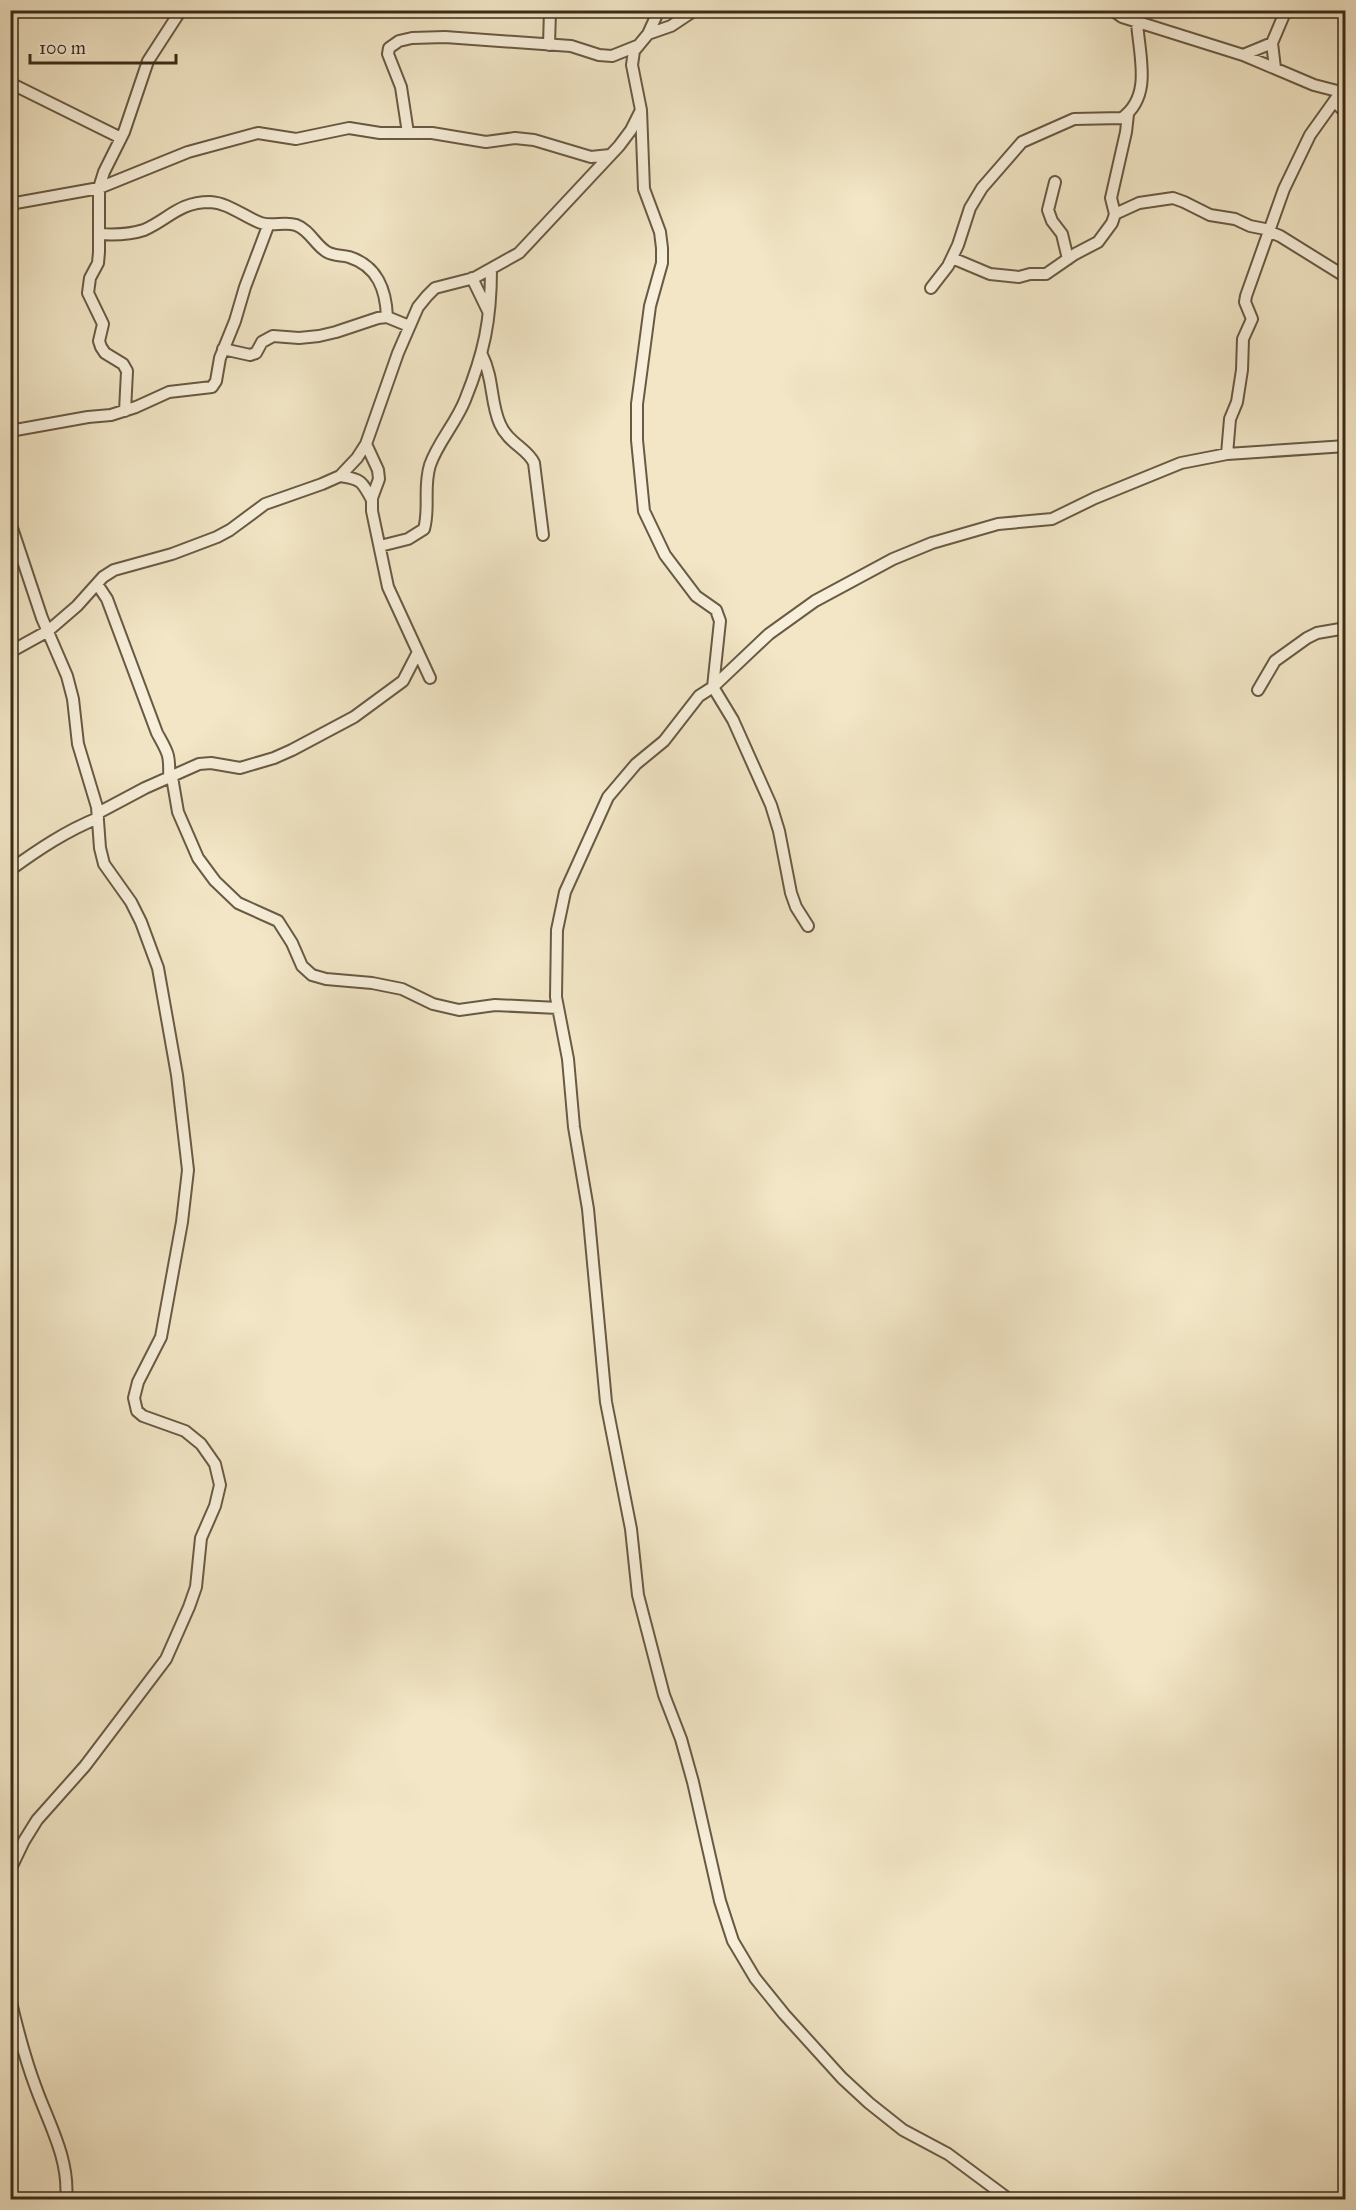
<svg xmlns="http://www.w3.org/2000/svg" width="1356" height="2210" font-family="'IM FELL Great Primer',serif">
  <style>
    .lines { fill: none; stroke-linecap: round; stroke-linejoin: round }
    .street-casing { stroke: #695a44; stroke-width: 14 }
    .street { stroke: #f7efda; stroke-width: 10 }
  </style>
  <rect width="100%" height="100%" fill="#f2e6c6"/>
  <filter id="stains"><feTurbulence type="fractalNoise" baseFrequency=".00333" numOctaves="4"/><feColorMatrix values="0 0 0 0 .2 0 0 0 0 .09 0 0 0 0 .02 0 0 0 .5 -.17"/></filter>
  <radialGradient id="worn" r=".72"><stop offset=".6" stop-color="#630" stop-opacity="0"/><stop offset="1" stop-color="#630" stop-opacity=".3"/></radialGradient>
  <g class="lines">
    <g class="street-casing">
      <path id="street" d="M659,10L648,34L634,51L632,65L641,110L644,189L660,232L662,248V263L650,306L637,404V440L644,511L665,555L696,596L716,610L720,621L713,687L733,720L771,805L779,831L791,893L796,907L808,926
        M1112,10L1122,17L1243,55L1314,85L1345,93
        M648,34L671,26L695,10
        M1272,43L1275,68
        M549,45L550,10
        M1243,55L1272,43L1286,10
        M10,83L121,138
        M1334,101L1346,113
        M408,133L401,87L388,54L389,48L399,41L412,38L445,37L571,46L599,55L612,56L637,46
        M1055,182L1048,210L1052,221L1062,234L1068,259
        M10,204L99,188L188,152L258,133L296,139L349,128L380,133H432L486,142L515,138L534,140L591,157L610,155
        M1115,214L1139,203L1173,198L1184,202L1210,215L1235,219L1250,226L1270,230
        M1270,232L1280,236L1346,277
        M99,234C114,235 129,235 144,230C169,219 179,202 210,202C229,203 244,217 261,223C273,227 284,221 296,225C310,230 315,245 327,252C334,256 341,255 349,257C378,266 386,290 387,317
        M952,258L990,274L1019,277L1030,274H1046L1075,254L1098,242L1112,223L1115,214L1111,198L1126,132L1128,114
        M472,278L488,311
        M931,288L948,266L958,245L970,208L982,188L1022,142L1074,119L1122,118C1153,96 1139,55 1137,22
        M223,349L250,355L256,353L262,342L273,336L299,338L319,336L336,332L378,318L387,317L409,326
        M482,355C494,379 490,402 500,424C508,443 528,449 534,463L543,535
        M125,411L127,371L123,364L105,353L101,347L99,341L103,324L88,293L90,278L98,263L99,252V188L104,172L124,132L148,61L181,10
        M10,431L88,417L111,415L136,407L169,392L212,387L216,381L220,358L235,321L245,287L268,226
        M366,444L378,470L379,479L372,498V511L388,587L430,678
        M1227,454L1230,419L1237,402L1242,370L1243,339L1252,319L1245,302L1246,296L1284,189L1310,135L1340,93
        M340,476C361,479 362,481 372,500
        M10,522L42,618L67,676L73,699L78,744L97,807L100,848L104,864L131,902L141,922L158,968L177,1075L188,1170L182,1222L161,1337L138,1382L134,1398L137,1411L143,1416L185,1431L201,1444L215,1464L220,1485L215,1506L201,1538L196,1587L189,1607L166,1659L85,1766L37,1820L24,1841L10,1870
        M380,546L408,539L424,529C430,508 423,487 430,465C438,442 456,423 465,400C484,353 491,321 491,269
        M97,584L107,599L157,733C168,753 170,754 169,778
        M10,652L48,631L77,606L103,577L114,570L172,554L217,537L230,530L265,504L322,484L340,476L357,458L366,444L398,353L418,307L427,296L435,288L474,278L519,253L619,146L631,130L641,110
        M1258,690L1275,661L1307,638L1317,633L1346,628
        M172,777L178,812L198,858L215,881L238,903L278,921L292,943L302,966L312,975L326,979L372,983L402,989L433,1004L459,1010L495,1005L558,1008
        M98,813L145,788L199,764L211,763L240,768L274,758L292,750L354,717L403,681L418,652
        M10,870C39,849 66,831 98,818
        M10,1998C17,2028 25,2059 36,2088C49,2124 70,2160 66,2200
        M1010,2200L948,2154L903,2130L869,2103L842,2078L784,2014L755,1978L733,1941L720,1901L693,1782L681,1739L664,1695L638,1595L631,1529L606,1402L588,1209L574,1127L568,1059L556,997L557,930L565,892L608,797L636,764L664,741L699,696L713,687L769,634L815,601L893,559L932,543L998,524L1052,519L1095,498L1181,463L1227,454L1346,446"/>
    </g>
    <use href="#street" class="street"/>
  </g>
  <rect width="1356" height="2210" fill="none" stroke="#f2e6c6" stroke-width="36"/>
  <rect x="12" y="12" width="1332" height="2186" fill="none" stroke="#3b2b18" stroke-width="3"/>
  <rect x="18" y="18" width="1320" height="2174" fill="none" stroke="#3b2b18" stroke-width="1.5"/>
  <path d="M30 54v9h146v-9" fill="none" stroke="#3b2b18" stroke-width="3"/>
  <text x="39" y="54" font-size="18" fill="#3b2b18" stroke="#f7efda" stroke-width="4.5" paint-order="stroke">100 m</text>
  <rect width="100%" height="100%" filter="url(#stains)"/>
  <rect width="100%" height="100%" fill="url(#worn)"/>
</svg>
